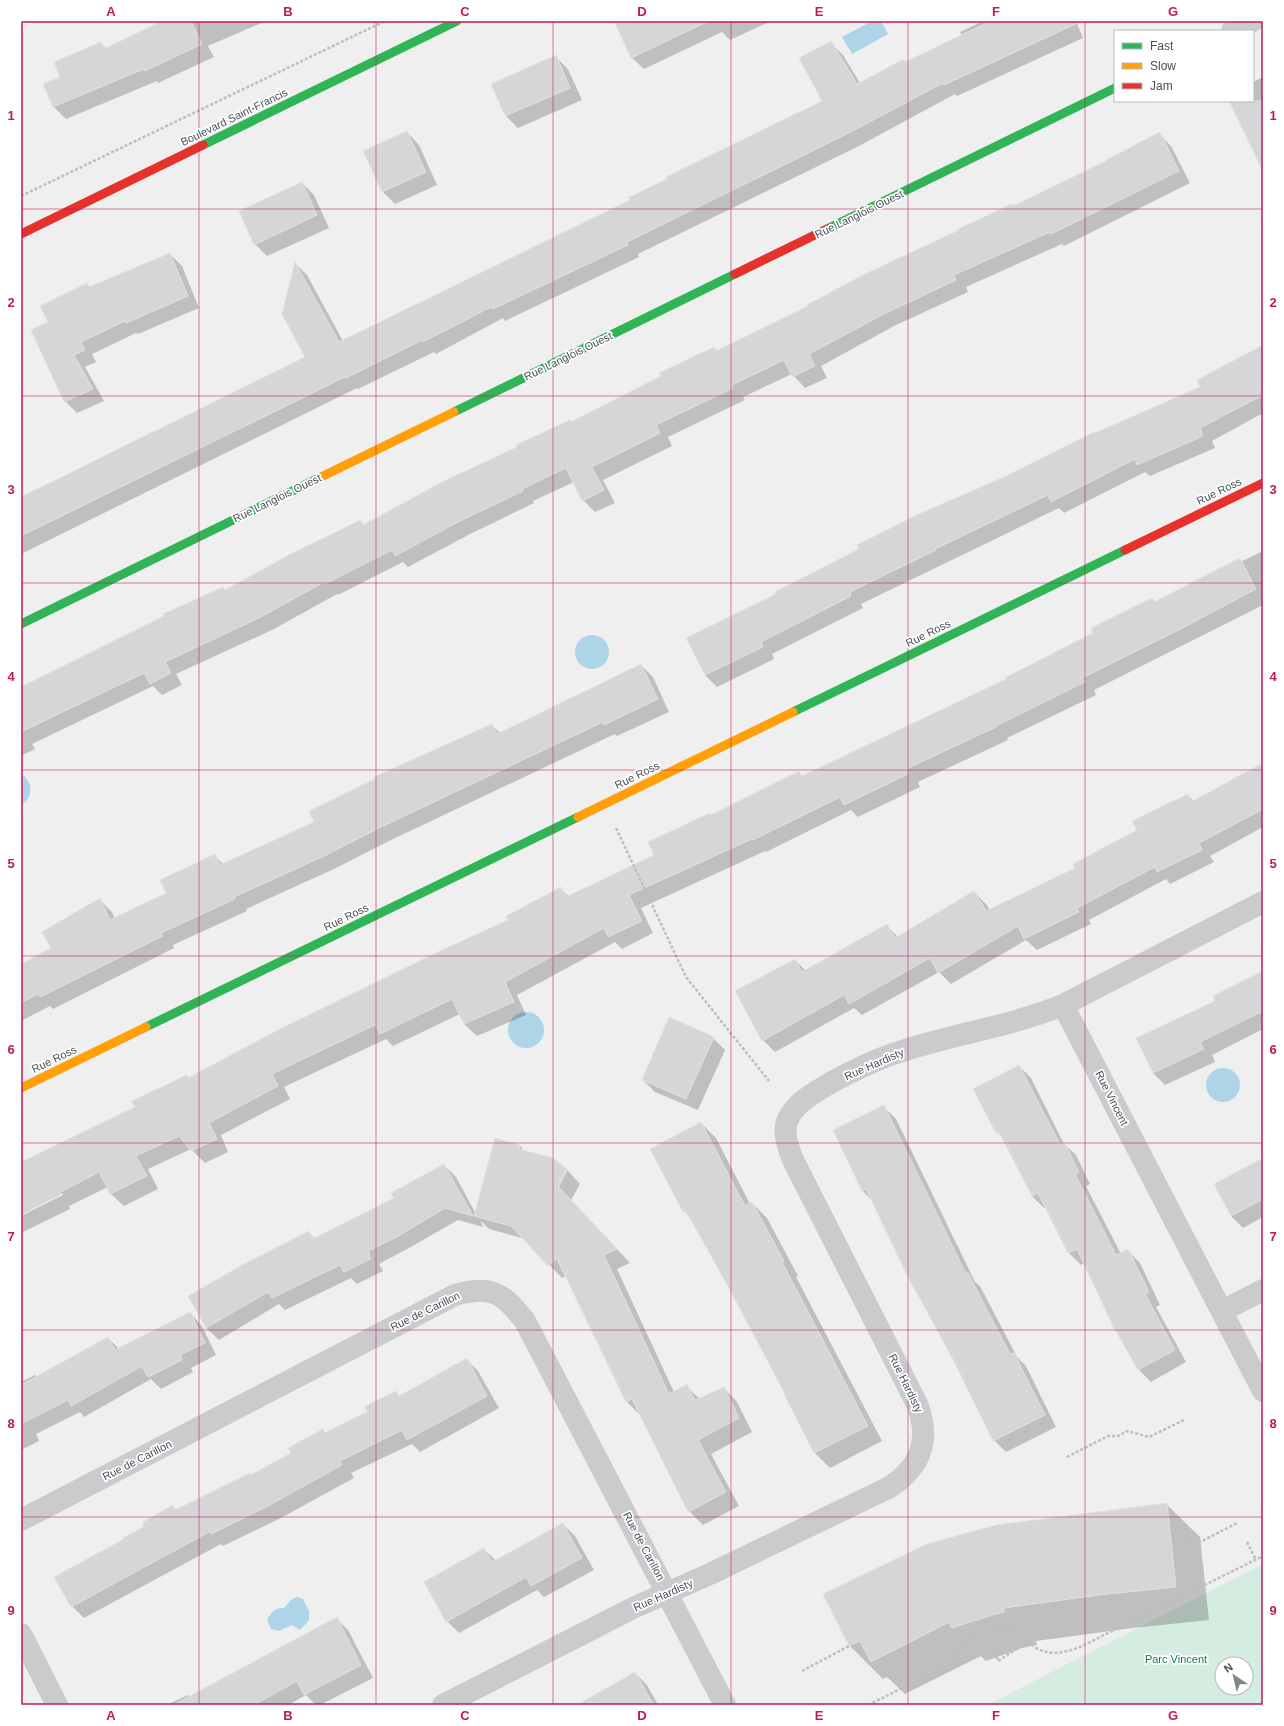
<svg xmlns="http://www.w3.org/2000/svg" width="1284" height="1726" font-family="Helvetica,sans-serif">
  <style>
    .green { fill: #d5ece1; fill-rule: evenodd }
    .water { fill: #add4e7 }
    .shadow { fill: #0003; fill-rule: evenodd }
    .building { fill: #d5d6d8; stroke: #e0e1e2 }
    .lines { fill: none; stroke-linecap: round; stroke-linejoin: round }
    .path { stroke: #b8c1bf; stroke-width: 2.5; stroke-dasharray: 3 2; stroke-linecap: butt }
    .street { stroke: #cacbcd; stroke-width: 22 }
    .fast { stroke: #30b455; stroke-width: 9 }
    .slow { stroke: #ff9f0a; stroke-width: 9 }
    .jam { stroke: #e5322d; stroke-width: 9 }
    .grid { fill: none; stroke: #c2185b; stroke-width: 1; stroke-opacity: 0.55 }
    .labels { text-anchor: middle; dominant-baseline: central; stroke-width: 3.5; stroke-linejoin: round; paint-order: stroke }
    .street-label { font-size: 11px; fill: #484f5a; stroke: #fff }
    .park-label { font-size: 11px; fill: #1f7454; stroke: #fff }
    .neatline { fill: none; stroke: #c2185b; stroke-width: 1.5 }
    .grid-label { font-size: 13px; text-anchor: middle; font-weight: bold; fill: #c2185b }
  </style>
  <rect width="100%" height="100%" fill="#efefef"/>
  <path class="green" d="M1263,1564V1705H987ZM1222,1664H1246V1688H1222Z"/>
  <path class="water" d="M872,21H881L888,34L852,54L842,37Z
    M575 652a17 17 0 1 1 34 0a17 17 0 1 1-34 0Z
    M21,774C34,781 33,798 21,805Z
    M508 1030a18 18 0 1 1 36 0a18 18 0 1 1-36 0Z
    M1206 1085a17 17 0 1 1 34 0a17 17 0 1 1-34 0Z
    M297,1597L303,1599L309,1611V1620L300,1630L292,1625L279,1631L271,1629L267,1620C271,1613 274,1607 284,1608L291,1600Z"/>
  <path class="shadow" d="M165,21H266L208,46L214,57L158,83L157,81L66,119L54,107L61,77L101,43L106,49Z
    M625,21H771L730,40L722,32L644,69L631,57Z
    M983,21H1076L1083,38L957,96L955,94L859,146L638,254L639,257L505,321L503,318L436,354L434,352L358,389L357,388L21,554V498L306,357L296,264L307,275L343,341L631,200L823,101L831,43L843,55L860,83L904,61L906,63L962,36L960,32Z
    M556,57L568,69L582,100L518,128L506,116L492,85Z
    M1263,77V163L1230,101H1253V82Z
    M407,132L419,145L437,185L395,204L383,192Z
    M1159,134L1171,146L1190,183L1064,246L1062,244L966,287L968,292L894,326L821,366L827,378L805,388L792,374L743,397L745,400L668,437L672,446L603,480L615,503L595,512L583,500L574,482L533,501L534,503L470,534L408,567L403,562L338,595L337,594L274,629L176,674L182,685L162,695L153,686L32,744L35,749L21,756V690L223,588L226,591L360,521L364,525L662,377L714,348L717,351L1108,161Z
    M302,183L314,195L329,228L267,256L255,244Z
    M170,254L182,266L199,308L138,334L136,333L92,354L96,362L85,367L104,401L77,413L65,401L49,323L87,285L90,288Z
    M1263,349V413L1212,441L1215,448L1150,476L1145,472L1064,513L1059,508L861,604L863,608L772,654L774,659L717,687L705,675L777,594L1004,478L1095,434L1202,388Z
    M1263,551V605L1094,690L1096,695L1007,738L1008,740L918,782L920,787L858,817L851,810L766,852L765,851L641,908L653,933L622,949L615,942L517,995L526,1015L477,1036L464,1024L460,1014L393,1046L386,1039L284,1087L290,1099L221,1135L228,1152L205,1163L191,1149L148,1169L158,1189L124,1206L111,1194L108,1187L69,1206L70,1209L21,1233V1216L63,1195L62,1193L21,1214V1163L136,1108L186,1076L189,1079L509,921L560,888L569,897L656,855L710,814L712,816L799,773L803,776L1008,679L1095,634L1152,599L1156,603Z
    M641,665L653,677L669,712L617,736L615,734L391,840L334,869L246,909L247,911L173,945L174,948L53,1009L50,1006L21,1021V965L53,949L100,900L112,912L115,919L167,893L215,856L223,864L315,823L492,725L500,733Z
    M1263,764V827L1210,856L1214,862L1170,884L1166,879L1089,920L1091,924L1037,950L1026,940L951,984L939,972L862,1015L854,1008L775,1052L763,1040L795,960L806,971L887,926L898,937L974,892L986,904L990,910L1076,869L1138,831L1187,795L1194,801Z
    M1263,972V1029L1212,1055L1215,1062L1165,1085L1153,1073L1137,1038L1216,1001Z
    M713,1038L725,1050L698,1110L655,1092L643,1080Z
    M1019,1066L1031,1078L1064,1144L1076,1155L1090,1184L1086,1186L1121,1254L1128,1251L1140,1263L1160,1305L1156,1307L1186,1362L1151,1382L1139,1370L1114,1325L1084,1263L1081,1265L1069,1253L1046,1207L1044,1208L1032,1196L1005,1140L997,1132Z
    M884,1107L896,1119L975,1282L980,1286L1017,1357L1026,1366L1056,1427L1006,1452L994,1440L873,1202L863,1191Z
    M701,1123L716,1138L750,1204L752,1203L767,1218L798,1276L796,1277L882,1441L830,1468L815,1453L785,1395L786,1394L731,1289L692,1219L684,1211Z
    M520,1146L525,1152L552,1159L567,1170L580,1184L571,1200L630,1263L617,1269L674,1392L686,1386L700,1399L724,1388L737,1402L752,1432L711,1454L739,1506L703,1525L689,1511L640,1415L626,1401L566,1276L562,1278L525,1239L489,1229L481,1221L483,1227L458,1220L409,1248L379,1264L383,1271L357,1284L351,1278L285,1310L279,1304L219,1340L206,1328L309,1232L315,1239L395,1198L444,1165L456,1177L476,1214ZM565,1171H567L557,1190L555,1189Z
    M1263,1159V1217L1243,1228L1231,1216Z
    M190,1313L202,1326L216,1355L191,1368L193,1372L161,1389L151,1379L84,1417L80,1412L36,1434L39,1441L21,1450V1382L35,1375L37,1377L108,1338L119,1349Z
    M466,1359L478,1371L499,1408L420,1452L412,1444L351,1473L354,1478L279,1519L223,1546L221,1544L84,1618L72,1606L125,1540L173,1507L177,1510L251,1476L292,1453L323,1431L326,1434L368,1412L396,1392L400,1396Z
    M1166,1504L1200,1537L1209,1620L1133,1628L1036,1641L1037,1645L1022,1648L986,1661L981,1656L905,1694L887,1677L883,1679L850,1646L824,1594Z
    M563,1524L575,1536L594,1570L544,1597L537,1590L459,1633L447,1621L484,1549L496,1561Z
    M336,1618L348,1630L373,1678L320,1705H316L306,1695L288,1705H167L188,1695L190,1697Z
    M635,1673L647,1685L658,1705H578Z"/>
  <path class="building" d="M162,21H191L202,44L145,71L144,69L53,107L43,84L60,77L54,62L101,42L104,49Z
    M614,21H709L631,58Z
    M991,21H1082L944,85L943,83L847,134L627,242L628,245L493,309L491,307L423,342L422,340L346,378L345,377L21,536V497L305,357L282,314L295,262L339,342L630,200L628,198L667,179L666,177L822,101L799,58L831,41L857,84L904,59L905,62Z
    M556,55L570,88L505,116L491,84Z
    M1229,101H1263V171Z
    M407,131L426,172L382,192L363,151Z
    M1160,132L1179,171L1051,234L1050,232L954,275L956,280L882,315L809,354L815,366L792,377L784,360L732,385L733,388L656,425L660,433L592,467L604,490L582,501L566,468L522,489L523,491L458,522L395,556L392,550L325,584L324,582L261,617L165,662L171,673L150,684L144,673L21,732V687L164,616L163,614L223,587L225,590L287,556L360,520L363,525L444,481L517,447L516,445L570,420L571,422L661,376L659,373L714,347L716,351L808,306L807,305L863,275L959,230L958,229L1012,204L1013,206L1106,161V160Z
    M302,182L317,215L254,245L239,211Z
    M170,253L188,296L126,323L125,321L81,342L85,350L74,355L93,389L64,402L31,330L48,322L40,306L87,283L89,287Z
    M1263,345V395L1200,428L1203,436L1137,465L1135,459L1051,502L1048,495L935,549L936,550L850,592L851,596L761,642L763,647L705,675L686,638L776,594L775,592L859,549L857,545L919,514L1004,477L1094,432L1095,433L1200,387L1197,380Z
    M1240,558L1256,589L1175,632L1082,678L1085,682L996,726V727L906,769L908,774L844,805L840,797L753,840L752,839L629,895L642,921L608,937L604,928L505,982L514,1002L464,1024L452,999L380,1034L375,1025L272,1074L278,1086L209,1123L217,1139L191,1151L179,1136L136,1156L147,1176L110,1194L99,1172L57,1194L58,1196L21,1215V1162L135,1107L132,1101L187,1075L188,1078L280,1029L442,950L508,920L506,916L561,887L566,897L654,855L648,842L710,813L711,815L799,771L802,776L1006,679V677L1093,633L1091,628L1152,598L1154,602Z
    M641,664L658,699L604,725L603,722L379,828L322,857L234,897L235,899L161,933L163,936L40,997L38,994L21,1003V964L51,948L42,932L100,898L110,920L166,893L160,880L215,854L220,865L314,822L309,811L375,779L374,777L492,724L497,734Z
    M1263,763V809L1199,843L1202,850L1157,872L1155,867L1077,908L1079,912L1024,939L1018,926L938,973L930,958L849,1004L844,995L762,1041L735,991L795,959L802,972L887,924L895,938L974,891L986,911L1075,868L1073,864L1137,830L1132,821L1188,794L1191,802Z
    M1263,971V1011L1200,1042L1204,1049L1153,1073L1136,1038L1215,1001L1213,996Z
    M669,1017L714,1037L686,1099L642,1080Z
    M1019,1065L1060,1144L1064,1142L1079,1172L1075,1174L1116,1255L1128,1249L1149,1292L1145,1294L1175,1350L1138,1370L1113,1326L1077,1249L1068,1253L1038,1193L1032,1196L999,1132L996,1133L973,1089Z
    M884,1105L966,1274L968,1273L1010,1354L1014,1353L1045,1415L993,1441L953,1359L906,1273L866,1189L862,1191L833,1130Z
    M701,1122L745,1206L752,1202L784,1261L782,1262L868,1426L814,1453L784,1394H785L730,1290L686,1211L683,1212L650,1149Z
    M495,1138L520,1145L519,1149L553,1158L567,1169L558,1186L617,1249L604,1255L669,1394L687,1384L695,1400L724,1387L739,1418L698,1440L726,1492L688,1512L632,1399L626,1402L557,1259L548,1266L511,1226L474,1216Z
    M1263,1158V1199L1231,1216L1214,1184Z
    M444,1164L473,1216L445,1208L397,1237L368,1251L371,1259L344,1272L340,1265L272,1298L268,1292L206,1328L188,1296L244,1264L309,1231L313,1239L394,1198L391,1193Z
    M190,1312L205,1343L180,1355L182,1360L148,1377L142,1366L71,1406L68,1400L21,1424V1385L108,1337L115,1350Z
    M467,1358L487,1396L407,1440L402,1430L340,1461L342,1465L266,1507L211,1534L209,1532L71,1607L54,1577L124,1539L123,1538L143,1527V1522L173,1505L175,1510L250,1473L251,1475L291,1453L288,1448L323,1429L325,1433L367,1412L365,1406L396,1391L399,1396Z
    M1167,1503L1176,1587L1099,1595L1004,1608V1612L989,1616L952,1628L949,1622L871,1662L860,1641L849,1646L823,1594L927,1544L996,1525Z
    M563,1523L582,1558L531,1586L526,1577L446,1622L424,1582L484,1548L492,1562Z
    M337,1617L361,1665L304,1695L297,1681L254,1705H173Z
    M635,1672L654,1705H577Z"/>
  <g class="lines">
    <path class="path" d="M21,196L385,21
      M616,828L686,977L769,1081
      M1067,1457L1108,1436H1118L1127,1431L1149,1437L1184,1420
      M1247,1542L1256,1560
      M1183,1543L1202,1541L1237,1523
      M994,1627C998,1626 1003,1624 1006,1625C1019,1626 1027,1643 1038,1649C1052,1656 1067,1652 1080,1647L1263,1556
      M989,1638L998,1661L1029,1641
      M802,1671L849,1646
      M868,1705L953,1663C958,1658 957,1654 960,1648C963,1641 969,1637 974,1633"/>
    <path class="street" d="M1232,31L1253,21
      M1263,902L1063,1005L1263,1391
      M1222,1311L1263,1290
      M21,1520L455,1295C491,1285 502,1292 525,1321L725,1705
      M21,1634L57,1705
      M443,1705L635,1607L710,1574L890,1487C921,1466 930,1441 918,1406L793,1160C788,1147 782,1132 788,1119C797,1101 816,1092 832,1082C853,1071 874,1060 896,1053C951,1034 1009,1027 1063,1005"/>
    <path class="fast" d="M203,145L457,21
      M827,229L1115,88
      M454,412L735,274
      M21,624L321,477
      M793,712L1125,550
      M146,1027L578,817"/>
    <path class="slow" d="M321,477L454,412
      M578,817L793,712
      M21,1088L146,1027"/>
    <path class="jam" d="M21,234L203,145
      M735,274L827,229
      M1125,550L1263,483"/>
  </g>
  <path class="grid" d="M199,21V1705M376,21V1705M553,21V1705M731,21V1705M908,21V1705M1085,21V1705M21,209H1263M21,396H1263M21,583H1263M21,770H1263M21,956H1263M21,1143H1263M21,1330H1263M21,1517H1263"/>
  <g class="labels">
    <g class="street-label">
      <text transform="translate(234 117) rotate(-26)">Boulevard Saint-Francis</text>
      <text transform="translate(859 214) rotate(-26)">Rue Langlois Ouest</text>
      <text transform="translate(568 356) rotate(-26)">Rue Langlois Ouest</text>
      <text transform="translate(1219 491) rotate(-26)">Rue Ross</text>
      <text transform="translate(277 498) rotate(-26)">Rue Langlois Ouest</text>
      <text transform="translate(928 633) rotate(-26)">Rue Ross</text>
      <text transform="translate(637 775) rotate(-26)">Rue Ross</text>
      <text transform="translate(346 917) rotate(-26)">Rue Ross</text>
      <text transform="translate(54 1059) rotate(-26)">Rue Ross</text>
      <text transform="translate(874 1064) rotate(-24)">Rue Hardisty</text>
      <text transform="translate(1112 1098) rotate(63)">Rue Vincent</text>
      <text transform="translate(425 1311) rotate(-26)">Rue de Carillon</text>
      <text transform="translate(906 1383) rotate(64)">Rue Hardisty</text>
      <text transform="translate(137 1460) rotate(-27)">Rue de Carillon</text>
      <text transform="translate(644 1546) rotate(62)">Rue de Carillon</text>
      <text transform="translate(663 1595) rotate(-24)">Rue Hardisty</text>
    </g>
    <g class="park-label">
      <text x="1176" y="1659">Parc Vincent</text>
    </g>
  </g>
  <rect width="1284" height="1726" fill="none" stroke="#ffffff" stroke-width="44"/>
  <rect x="1114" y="30" width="140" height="72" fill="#ffffff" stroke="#b6b9bd"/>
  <rect x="1122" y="43" width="20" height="6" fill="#30b455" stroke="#b6b9bd"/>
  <text x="1150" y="50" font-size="12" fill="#484f5a">Fast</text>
  <rect x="1122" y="63" width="20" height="6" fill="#ff9f0a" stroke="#b6b9bd"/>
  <text x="1150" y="70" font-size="12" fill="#484f5a">Slow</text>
  <rect x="1122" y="83" width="20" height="6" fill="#e5322d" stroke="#b6b9bd"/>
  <text x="1150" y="90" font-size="12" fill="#484f5a">Jam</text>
  <g transform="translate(1234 1676) rotate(325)"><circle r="19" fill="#ffffff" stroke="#b6b9bd"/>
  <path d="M0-3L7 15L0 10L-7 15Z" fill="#82878e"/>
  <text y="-6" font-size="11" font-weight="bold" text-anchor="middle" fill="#484f5a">N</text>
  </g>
  <rect x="22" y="22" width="1240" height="1682" class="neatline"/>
  <g class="grid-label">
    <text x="111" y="16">A</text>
    <text x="288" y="16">B</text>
    <text x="465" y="16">C</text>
    <text x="642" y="16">D</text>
    <text x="819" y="16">E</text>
    <text x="996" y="16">F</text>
    <text x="1173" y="16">G</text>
    <text x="11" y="120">1</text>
    <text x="1273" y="120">1</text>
    <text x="11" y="307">2</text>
    <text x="1273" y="307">2</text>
    <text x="11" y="494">3</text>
    <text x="1273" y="494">3</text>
    <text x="11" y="681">4</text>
    <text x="1273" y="681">4</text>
    <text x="11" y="868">5</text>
    <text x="1273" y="868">5</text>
    <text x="11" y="1054">6</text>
    <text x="1273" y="1054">6</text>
    <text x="11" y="1241">7</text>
    <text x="1273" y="1241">7</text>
    <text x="11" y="1428">8</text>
    <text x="1273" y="1428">8</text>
    <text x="11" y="1615">9</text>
    <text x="1273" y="1615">9</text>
    <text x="111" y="1720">A</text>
    <text x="288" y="1720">B</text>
    <text x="465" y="1720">C</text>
    <text x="642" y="1720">D</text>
    <text x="819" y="1720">E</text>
    <text x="996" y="1720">F</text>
    <text x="1173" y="1720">G</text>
  </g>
</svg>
